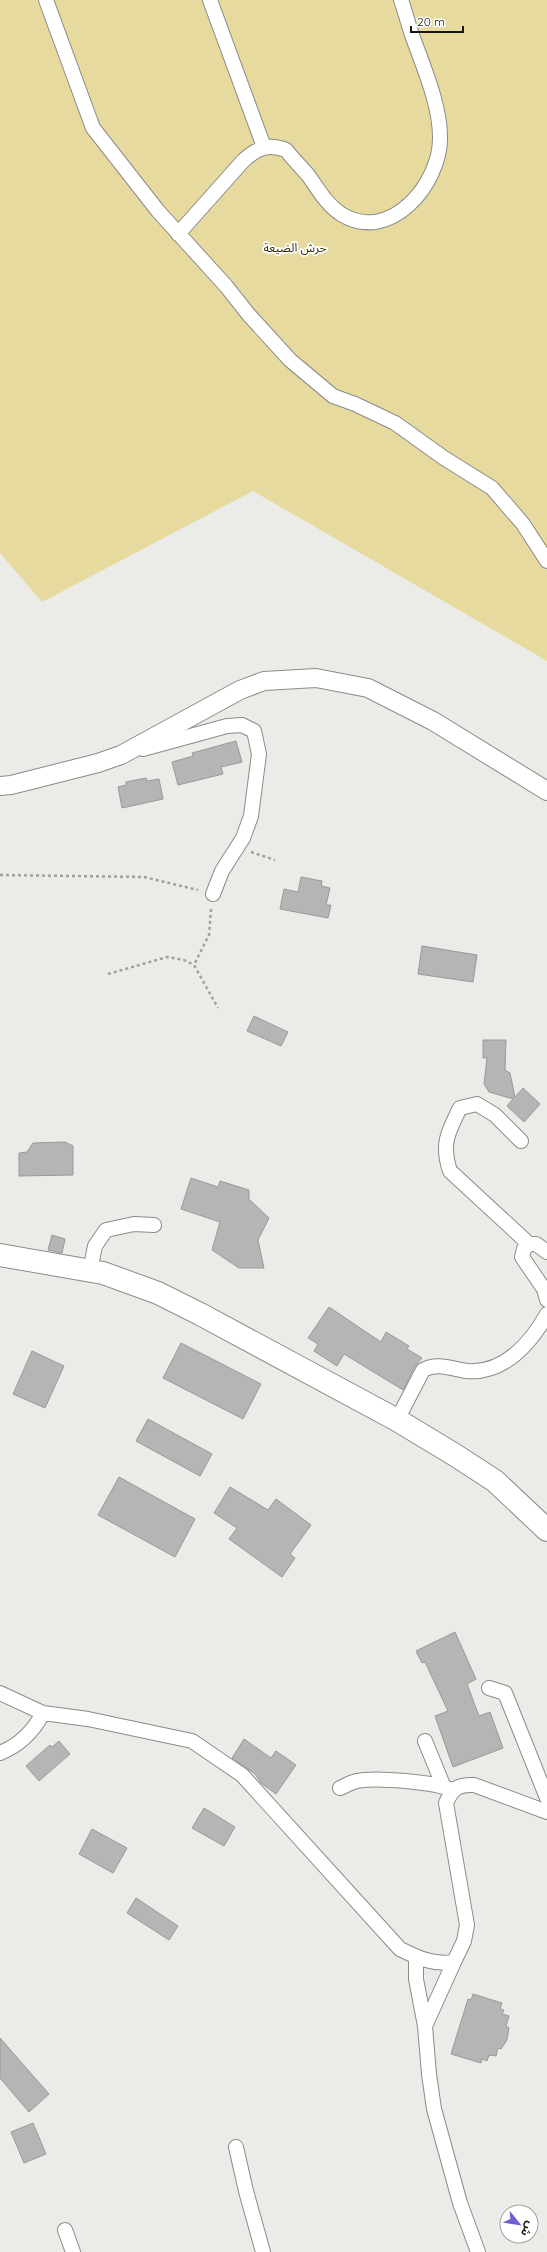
<svg xmlns="http://www.w3.org/2000/svg" width="547" height="2252" font-family="Quicksand,'Noto Sans Arabic',sans-serif">
  <style>
    .green { fill: #e6da9f }
    .building { fill: #b7b4b5; stroke: #9c9899 }
    .lines { fill: none; stroke-linecap: round; stroke-linejoin: round }
    .minor-casing { stroke: #8c8b88; stroke-width: 16 }
    .tertiary-casing { stroke: #8c8b88; stroke-width: 20 }
    .primary-casing { stroke: #8c8b88; stroke-width: 24 }
    .path { stroke: #a0a09e; stroke-width: 2.5; stroke-dasharray: 3 3; stroke-linecap: butt }
    .minor { stroke: #fff; stroke-width: 14 }
    .tertiary { stroke: #fff; stroke-width: 18 }
    .primary { stroke: #fff; stroke-width: 22 }
    .labels { text-anchor: middle; dominant-baseline: central; stroke-width: 3.5; stroke-linejoin: round; paint-order: stroke }
    .park-label { font-size: 12px; fill: #312a08; stroke: #fff }
  </style>
  <rect width="100%" height="100%" fill="#ebebe8"/>
  <path class="green" d="M0,0H547V661L253,491L42,602L0,553Z"/>
  <path class="building" d="M236,741L242,762L221,767L223,774L178,785L172,762L193,756L192,753Z
    M146,778L147,781L159,779L163,799L122,808L118,787L126,785V782Z
    M301,877L322,881L321,886L330,888L326,905H331L328,918L280,909L284,889L298,892Z
    M422,946L477,955L473,982L418,974Z
    M254,1016L288,1032L281,1046L247,1031Z
    M483,1040H506L505,1070L510,1073L515,1097L523,1088L540,1104L524,1122L507,1106L513,1099L489,1092L484,1084L487,1058H483Z
    M65,1142L73,1146V1175L19,1176V1153L27,1152L33,1143Z
    M191,1178L218,1187L220,1181L249,1190V1199L269,1218L258,1240L264,1268H239L212,1250L220,1222L181,1209Z
    M52,1235L65,1239L62,1253L48,1250Z
    M329,1307L381,1342L386,1332L409,1346L407,1349L422,1358L415,1366L403,1390L344,1354L337,1366L314,1351L318,1344L308,1338Z
    M181,1343L261,1384L243,1419L163,1378Z
    M32,1351L64,1366L45,1408L13,1394Z
    M148,1419L212,1454L200,1476L136,1441Z
    M119,1477L195,1519L175,1557L98,1515Z
    M230,1487L268,1510L276,1499L311,1525L290,1554L295,1558L282,1577L229,1539L237,1528L214,1513Z
    M455,1632L476,1679L467,1684L479,1716L490,1712L503,1748L453,1767L435,1716L448,1711L425,1662L422,1663L416,1651Z
    M244,1739L271,1758L276,1751L296,1765L276,1794L261,1783L255,1774L232,1758Z
    M59,1741L70,1754L39,1781L26,1766L50,1745L52,1747Z
    M204,1808L235,1827L224,1846L192,1828Z
    M92,1829L127,1848L113,1873L79,1854Z
    M136,1898L178,1926L169,1940L127,1913Z
    M473,1994L502,2003L500,2009L504,2010L502,2014L509,2016L506,2026L509,2028L507,2040L501,2049L498,2048L496,2056L489,2055L487,2061L482,2059L481,2063L451,2054L468,1999L471,2000Z
    M0,2038L49,2094L29,2112L0,2078Z
    M33,2123L46,2154L24,2163L11,2132Z"/>
  <g class="lines">
    <g class="minor-casing">
      <path id="minor" d="M46,0L93,128L158,211L226,286L249,315L290,360L333,396L355,404L395,423L444,458L492,488L523,524L547,561
        M210,0L264,147
        M178,234L243,161C257,148 268,143 286,150C293,159 301,167 308,175C318,189 326,204 341,214C390,245 441,183 440,137C440,104 423,66 412,35C408,23 405,11 401,0
        M143,749L227,726L242,725L254,731L259,754L251,816L243,838L222,871L213,894
        M521,1141L495,1115L477,1104L460,1108C448,1132 441,1144 450,1171L529,1244
        M547,1252L536,1244H529L524,1249L522,1257L544,1289L547,1300
        M90,1271L95,1246L106,1230L134,1224L154,1225
        M397,1420L423,1370C437,1362 452,1369 467,1371C504,1374 531,1343 547,1314
        M489,1688L505,1693L547,1798
        M0,1693L43,1713L88,1719L192,1741L242,1775L400,1949C418,1958 433,1965 454,1962L464,1941L467,1925L446,1803C452,1789 458,1784 474,1785L547,1812
        M425,1741L443,1785
        M0,1753C20,1745 33,1732 43,1713
        M340,1788C345,1786 351,1782 357,1781C375,1777 436,1782 452,1790
        M416,1957V1979L425,2026L429,2074L434,2109L460,2203L478,2252
        M425,2026L454,1962
        M236,2147L246,2191L263,2252
        M65,2230L73,2252"/>
    </g>
    <g class="tertiary-casing">
      <path id="tertiary" d="M0,786L11,785L98,763L121,755L240,690L264,681L316,678L368,688L433,721L547,791"/>
    </g>
    <g class="primary-casing">
      <path id="primary" d="M0,1255L103,1273L158,1293L200,1314L397,1420L455,1455L495,1481L547,1530"/>
    </g>
    <path class="path" d="M251,852L275,860
      M0,875L144,877L198,890
      M211,909L209,935L194,965L218,1008
      M108,974L167,957L184,960L194,965"/>
    <use href="#minor" class="minor"/>
    <use href="#tertiary" class="tertiary"/>
    <use href="#primary" class="primary"/>
  </g>
  <g class="labels">
    <g class="park-label">
      <text x="295" y="247">حرش الضيعة</text>
    </g>
  </g>
  <g transform="translate(519 2224) rotate(120)"><circle r="19" fill="#ffffff" stroke="#a2a2a1"/>
  <path d="M0-3L7 15L0 10L-7 15Z" fill="#735dd7"/>
  <text y="-6" font-size="11" font-weight="bold" text-anchor="middle" fill="#161615">ش</text>
  </g>
  <path d="M411 26v6h52v-6" fill="none" stroke="#161615" stroke-width="2"/>
  <text x="417" y="26" font-size="12" fill="#161615" stroke="#ffffff" stroke-width="3" paint-order="stroke">20 m</text>
</svg>
